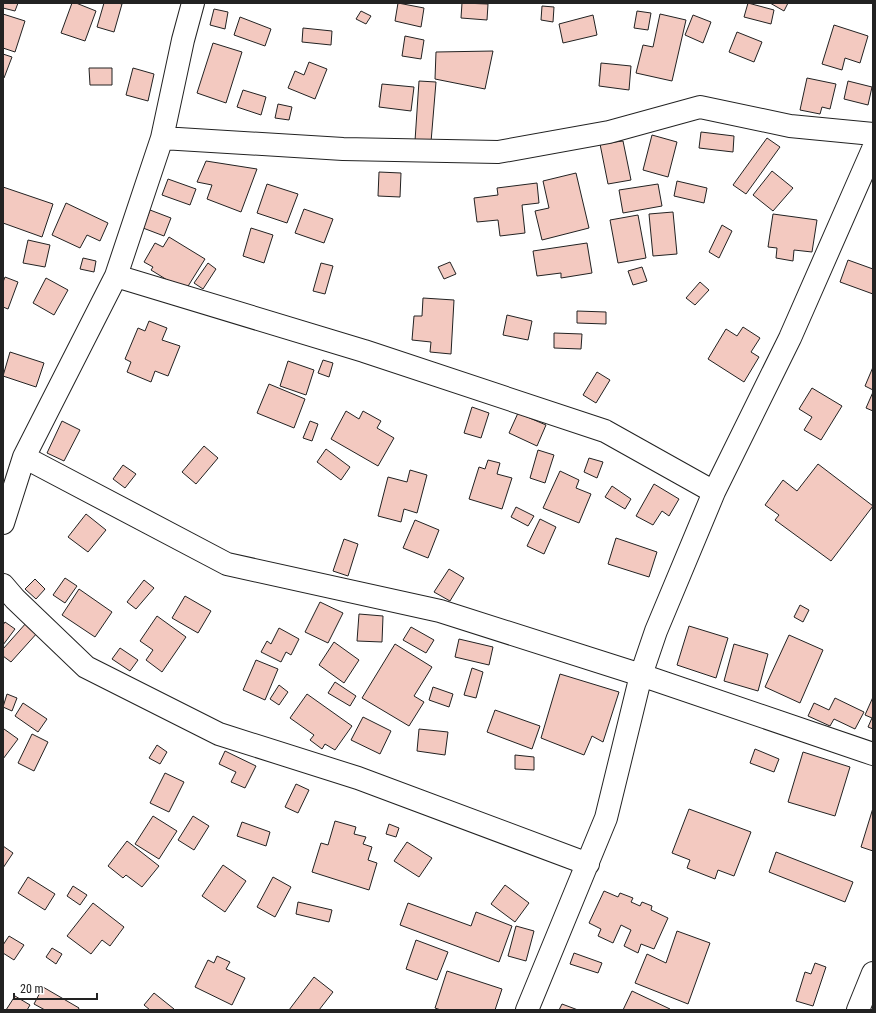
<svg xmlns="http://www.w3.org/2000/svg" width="876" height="1013" font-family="'Roboto Condensed',sans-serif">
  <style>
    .building { fill: #f3c9c0; stroke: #222 }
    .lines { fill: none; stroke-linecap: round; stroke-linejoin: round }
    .minor-casing { stroke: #222; stroke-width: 24 }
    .minor { stroke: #fff; stroke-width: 22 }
  </style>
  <rect width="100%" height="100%" fill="#fff"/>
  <path class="building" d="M3,3H18L15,11L3,8Z
    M72,3H76L96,11L85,41L61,33Z
    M104,3H118L122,4L114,32L97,27Z
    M398,3L424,8L421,27L395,21Z
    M462,3L488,4L487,20L461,18Z
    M748,3L774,10L771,24L744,17Z
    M770,3H788L784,11Z
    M542,6L554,7L553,22L541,20Z
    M214,9L228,12L225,29L210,25Z
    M361,11L371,16L366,24L356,19Z
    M637,11L651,13L648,30L634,28Z
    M3,14L25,21L15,52L3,48Z
    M660,14L686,20L672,81L636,73L643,45L653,47Z
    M593,15L597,35L563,43L559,24Z
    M693,15L711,22L703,43L685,35Z
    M240,17L271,29L265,46L234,35Z
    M834,25L868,36L860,63L845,58L842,70L822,64Z
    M303,28L332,31L331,45L302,42Z
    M737,32L762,42L754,62L729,52Z
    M405,36L424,40L421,59L402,56Z
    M213,43L242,52L226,103L197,93Z
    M493,51L485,89L435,79L436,52Z
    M3,54L12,57L4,78H3Z
    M309,62L327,69L315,99L288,88L295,71L304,75Z
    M601,63L631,66L629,90L599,86Z
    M89,68H112V85H90Z
    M133,68L154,74L148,101L126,95Z
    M807,78L836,84L830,109L822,107L820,114L800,110Z
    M419,81L436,82L431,142L415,141Z
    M848,81L872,87L868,105L844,99Z
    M382,84L414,87L411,111L379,107Z
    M243,90L266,97L261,115L237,107Z
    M278,104L292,107L289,120L275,118Z
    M701,132L734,136L733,152L699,148Z
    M652,135L677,142L668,177L643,170Z
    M767,138L780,147L746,194L733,185Z
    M623,141L631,180L608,184L600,144Z
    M206,161L257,169L241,212L207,199L212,185L197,182Z
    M772,171L793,188L773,211L753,195Z
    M379,172L401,173L400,197L378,196Z
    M576,173L589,228L542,240L535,211L549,208L543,181Z
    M168,179L196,189L190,205L162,195Z
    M677,181L707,188L704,203L674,196Z
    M537,183L539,203L522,205L525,233L500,236L498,220L477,222L474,198L498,195L497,188Z
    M267,184L298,194L287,223L257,213Z
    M658,184L662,206L623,213L619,190Z
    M3,187L53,204L42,237L3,223Z
    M66,203L108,223L100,241L87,235L80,248L52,235Z
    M304,209L333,219L324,243L295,233Z
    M150,210L171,218L164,236L143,228Z
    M673,212L677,254L653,256L649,214Z
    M773,214L817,220L812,252L794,250L793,261L776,258L777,248L768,247Z
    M638,215L646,258L618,263L610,220Z
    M722,225L732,231L719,258L709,252Z
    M251,228L273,235L264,263L243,256Z
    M169,237L205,259L185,291L151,270L153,267L144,262L155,243L163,247Z
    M28,240L50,245L45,267L23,263Z
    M587,243L592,273L561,278V273L537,276L533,251Z
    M83,258L96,261L94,272L80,269Z
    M848,260L873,269V294L840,282Z
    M450,262L456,274L444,279L438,267Z
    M208,263L216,269L203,289L194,283Z
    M321,263L333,266L325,294L313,291Z
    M642,267L647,281L633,285L628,271Z
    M5,277L18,282L8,309L3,307V282Z
    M46,278L68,290L54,315L33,303Z
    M700,282L709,290L695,305L686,298Z
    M423,298L454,300L451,354L430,352L431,342L412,340L414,316H422Z
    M577,311L606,312V324L577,323Z
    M507,315L532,321L528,340L503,335Z
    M149,321L167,328L162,340L180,346L168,376L155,371L151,382L127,372L131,362L125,359L138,328L145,331Z
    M743,327L760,338L751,352L759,357L744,382L708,359L726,329L737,336Z
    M554,333L582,334L581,349L554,348Z
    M10,352L44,363L36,387L3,376Z
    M323,360L333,363L329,377L318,373Z
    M288,361L314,370L306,395L280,386Z
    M873,367V390L865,386Z
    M597,372L610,380L596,403L583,395Z
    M269,384L305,399L294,428L257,413Z
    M812,388L842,406L821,440L804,430L812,417L799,409Z
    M873,392V411L866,408Z
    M472,407L489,413L481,438L464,433Z
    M346,411L359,419L363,411L381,421L377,428L394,438L378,466L331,439Z
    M518,413L546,425L537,446L509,433Z
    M62,421L80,430L64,461L47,453Z
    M310,421L318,424L312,441L303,438Z
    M204,446L218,458L196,484L182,472Z
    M326,449L350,467L341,480L317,462Z
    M538,450L554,455L545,483L530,478Z
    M589,458L603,462L597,478L584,472Z
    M488,460L500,463L497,474L512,478L502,509L469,499L479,467L485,469Z
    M818,464L873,506L831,561L775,520L779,515L765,505L783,480L797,491Z
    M123,465L136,474L125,488L113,479Z
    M410,470L427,475L417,513L404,509L401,522L378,516L388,477L407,482Z
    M560,471L579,480L576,488L591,494L579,523L543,508Z
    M654,484L679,499L669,516L662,511L653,525L636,516Z
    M612,486L631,499L625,509L605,497Z
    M516,507L534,516L528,526L511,517Z
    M86,514L106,530L88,552L68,537Z
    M540,519L556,527L544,554L527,546Z
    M415,520L439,530L428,558L403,548Z
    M616,538L657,552L649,577L608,564Z
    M344,539L358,544L348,576L333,571Z
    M449,569L464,578L450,601L434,592Z
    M65,578L77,586L65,603L53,595Z
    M35,579L45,589L36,599L25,589Z
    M144,580L154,588L136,609L127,602Z
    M79,589L112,612L95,637L62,615Z
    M185,596L211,611L198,633L172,618Z
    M320,602L343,613L328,643L305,632Z
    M800,605L809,610L803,622L794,617Z
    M359,614L383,616L382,642L357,641Z
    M157,616L186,637L162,672L146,660L153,650L140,641Z
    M5,622L15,629L3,645V625Z
    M27,622L38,632L11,662L3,656V649Z
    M689,626L728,638L716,678L677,665Z
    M411,627L434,640L426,653L403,640Z
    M279,628L299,639L291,655L286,652L281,662L261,652L267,641L271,644Z
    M789,635L823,650L800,703L765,687Z
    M459,639L493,647L489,665L455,657Z
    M334,642L359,660L344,683L319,665Z
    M395,644L432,667L414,696L424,702L409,726L362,698Z
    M734,644L768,654L758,691L724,681Z
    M120,648L138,660L130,671L112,659Z
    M256,660L278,669L265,700L243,690Z
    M472,668L483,672L476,698L464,695Z
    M560,674L619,692L603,742L592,736L584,755L541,738Z
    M335,682L356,696L350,706L328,693Z
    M279,685L288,692L279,705L270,699Z
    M433,687L453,694L449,707L429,700Z
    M7,694L17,698L12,711L3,707Z
    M307,694L352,726L335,750L325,744L322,749L310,740L314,735L290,718Z
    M873,697V729L868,727L872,718L865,715Z
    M835,698L864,712L855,729L834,719L830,726L808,716L814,703L829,710Z
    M23,703L47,719L38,732L15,716Z
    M495,710L540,726L532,749L487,732Z
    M363,717L391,731L380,754L351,740Z
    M4,729L18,739L3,759V730Z
    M419,729L448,732L445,755L417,751Z
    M32,734L48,742L34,771L18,763Z
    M157,745L167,752L160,764L149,758Z
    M755,749L779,759L774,772L750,763Z
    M225,751L256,766L245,788L231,782L236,772L219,764Z
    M803,752L850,767L835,816L788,802Z
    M515,755L534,757V770L515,769Z
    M165,773L184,782L169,812L150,803Z
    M296,784L309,790L298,813L285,807Z
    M873,808V851L861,847Z
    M689,809L751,832L734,876L718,870L715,879L687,868L690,860L672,853Z
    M153,816L177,831L159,859L135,844Z
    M193,816L209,826L194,850L178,840Z
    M335,821L356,827L354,834L366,837L363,844L372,847L368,860L377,863L369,890L312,872L321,843L328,845Z
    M242,822L270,832L266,846L237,836Z
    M389,824L399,828L396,837L386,834Z
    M127,841L159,866L142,887L126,875L123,878L108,866Z
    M407,842L432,858L419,877L394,861Z
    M3,846L13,853L3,868Z
    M776,852L853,882L845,902L769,872Z
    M223,865L246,881L225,912L202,896Z
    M28,877L55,894L45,910L18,893Z
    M273,877L291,887L275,917L257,907Z
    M505,885L529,903L515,922L491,904Z
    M73,886L87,895L80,905L67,896Z
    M604,891L618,897L620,893L633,898L631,902L640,906L642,902L652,906L651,910L668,918L654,949L641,944L638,953L624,946L631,930L621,925L613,943L598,936L601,929L589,923Z
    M298,902L332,910L329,922L296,914Z
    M93,903L124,927L110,946L102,940L91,954L67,936Z
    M408,903L471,926L476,912L512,926L499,962L400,925Z
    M516,926L534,931L526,961L508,956Z
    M677,931L710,943L688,1004L635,983L647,954L666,963Z
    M9,936L24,945L14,960L3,953V945Z
    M416,940L448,952L437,980L406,969Z
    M52,948L62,954L56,964L46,957Z
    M574,953L602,963L598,973L570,964Z
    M217,956L230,962L226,969L245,978L232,1005L195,987L208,960L214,963Z
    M815,963L826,967L813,1006L796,1001L805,972L811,974Z
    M447,971L502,989L495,1010H441L435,1008Z
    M314,977L333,992L319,1010H289Z
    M43,987L79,1008L78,1010H45L34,1004Z
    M632,991L670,1009V1010H623Z
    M154,993L174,1009L173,1010H150L144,1005Z
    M15,996L30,1005L27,1010H6Z
    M562,1004L578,1010H559Z"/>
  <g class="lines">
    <g class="minor-casing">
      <path id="minor" d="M162,138L343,149L498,152L609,132L700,107L790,126L873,134
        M116,276L364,351L605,431L714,492
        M24,457L227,564L440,611L641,675L873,754
        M3,523L24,457L116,276L162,138L183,40L193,3
        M3,585L15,599L86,667L219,734L358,778L588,864
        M527,1010L606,818L641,675L656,631L714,492L790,338L873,149
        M858,1010L873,973"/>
    </g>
    <use href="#minor" class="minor"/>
  </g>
  <rect width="876" height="1013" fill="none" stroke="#222222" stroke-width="8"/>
  <path d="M14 993v6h83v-6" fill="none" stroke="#222222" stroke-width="2"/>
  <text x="20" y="993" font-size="12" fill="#222222" stroke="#ffffff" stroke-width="3" paint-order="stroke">20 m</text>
</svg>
